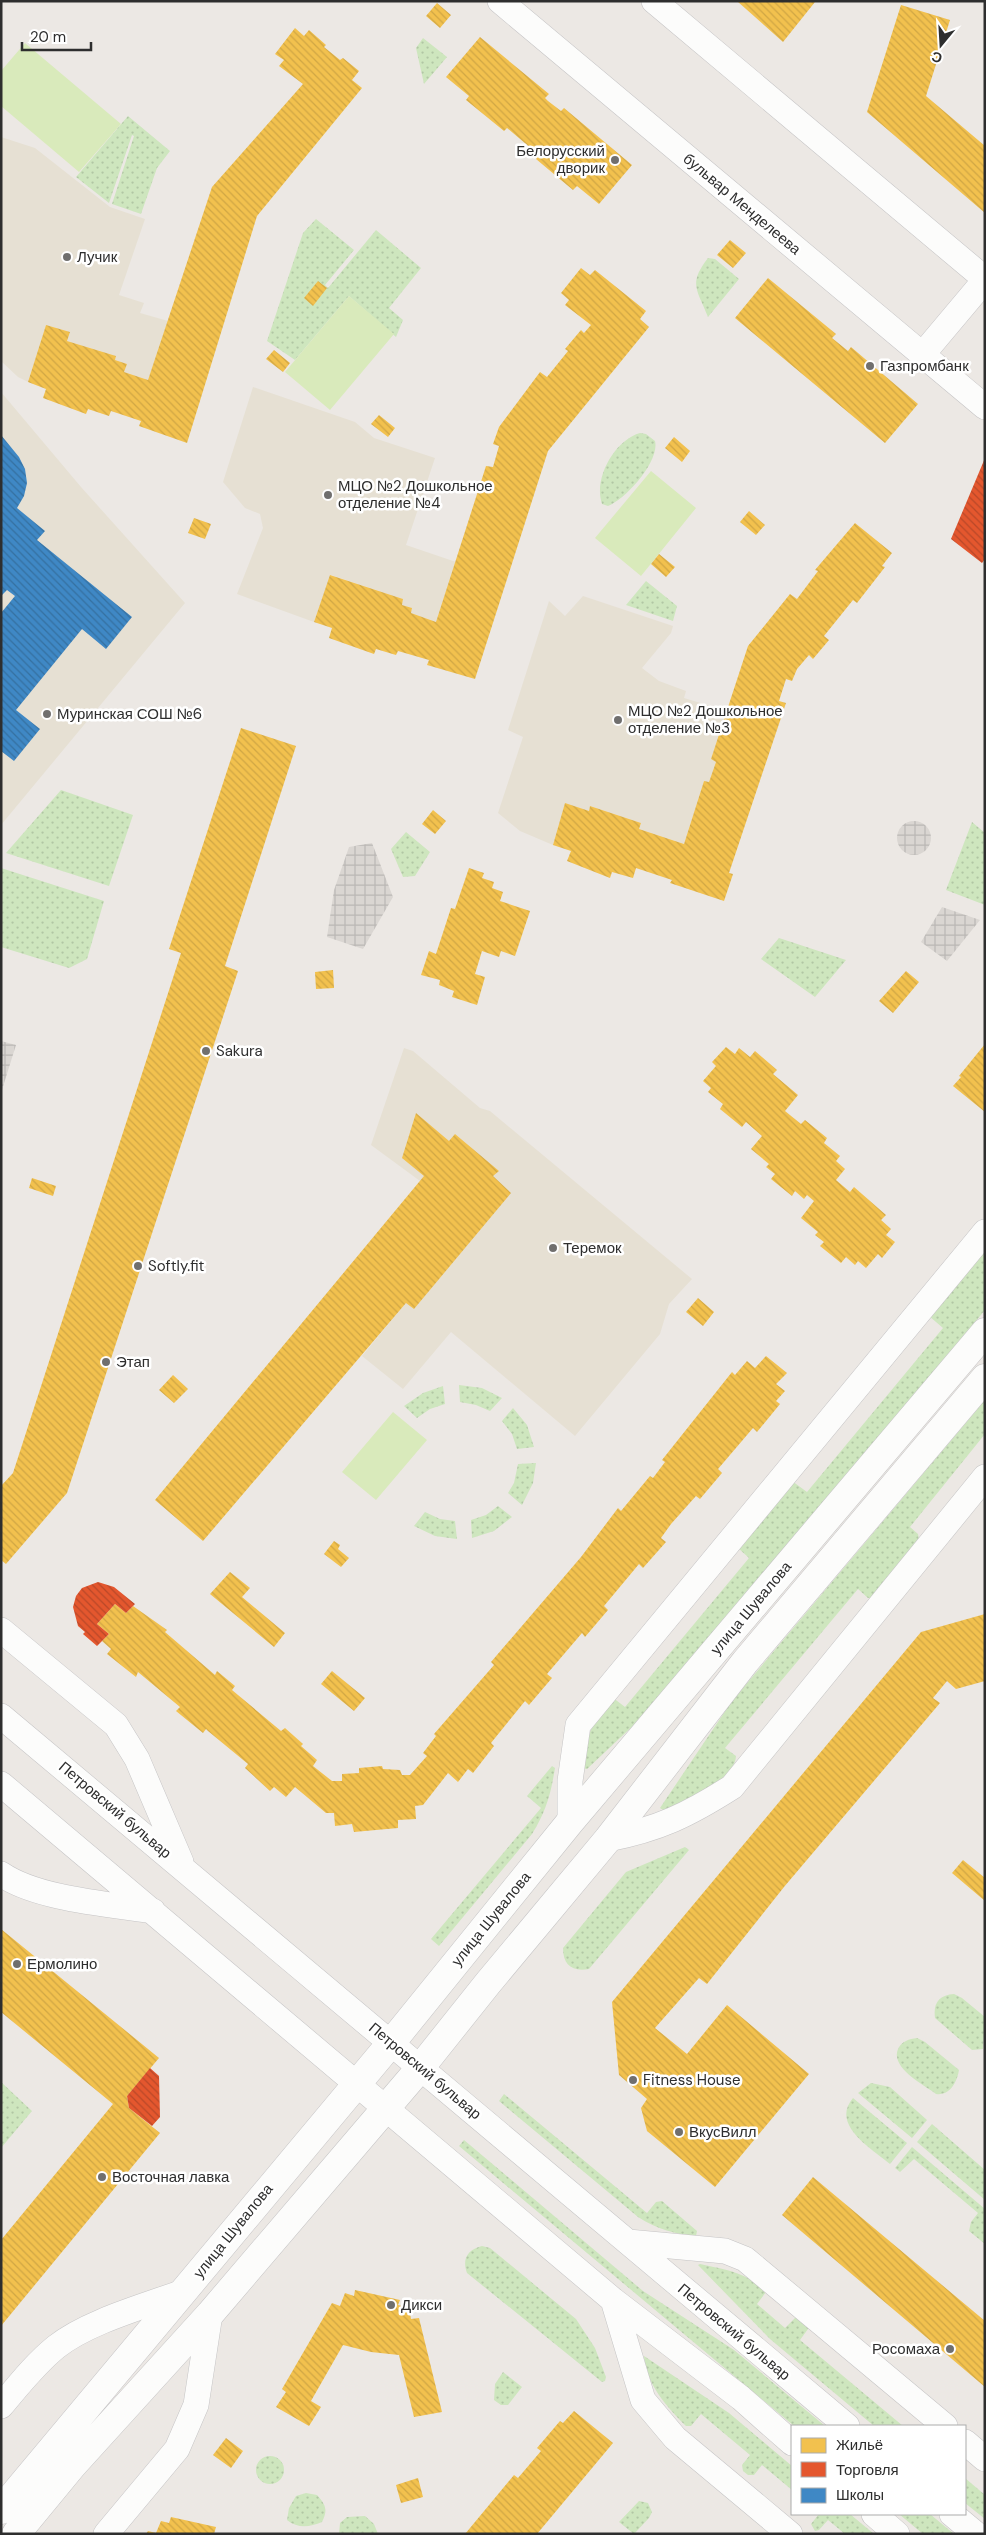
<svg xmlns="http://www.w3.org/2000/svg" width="986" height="2535" font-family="'DM Sans',sans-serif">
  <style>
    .education { fill: #e6e0d3 }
    .green { fill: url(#green-dots) }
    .pitch { fill: #d9eabb }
    .plaza { fill: url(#plaza-grid) }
    .homes { fill: url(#homes-back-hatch) }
    .shops { fill: url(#shops-back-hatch) }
    .schools { fill: url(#schools-back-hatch) }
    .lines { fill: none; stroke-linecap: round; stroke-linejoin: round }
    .minor-casing { stroke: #c5c4c5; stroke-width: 26 }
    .tertiary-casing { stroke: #c5c4c5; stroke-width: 29 }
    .minor { stroke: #fcfcfb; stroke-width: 25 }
    .tertiary { stroke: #fcfcfb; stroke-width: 28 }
    .poi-dot { fill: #706f6e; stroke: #fff; stroke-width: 2 }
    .labels { text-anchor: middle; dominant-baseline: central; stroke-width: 5; stroke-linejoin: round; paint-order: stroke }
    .poi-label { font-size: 15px; fill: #2e2e2e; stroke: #fff; text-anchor: start }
    .street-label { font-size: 15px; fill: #2e2e2e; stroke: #fff }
  </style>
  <defs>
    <pattern id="green-dots" width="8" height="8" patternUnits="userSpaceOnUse" patternTransform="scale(1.25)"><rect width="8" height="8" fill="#cee6be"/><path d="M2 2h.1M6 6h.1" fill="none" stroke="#b1c6a4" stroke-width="1.8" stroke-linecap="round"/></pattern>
    <pattern id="plaza-grid" width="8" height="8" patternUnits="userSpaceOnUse" patternTransform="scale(1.25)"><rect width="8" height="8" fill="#dad6d2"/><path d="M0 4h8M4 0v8" fill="none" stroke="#bbb8b5"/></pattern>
    <pattern id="homes-back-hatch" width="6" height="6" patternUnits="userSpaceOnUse" patternTransform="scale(1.25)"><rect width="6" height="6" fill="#f2c14e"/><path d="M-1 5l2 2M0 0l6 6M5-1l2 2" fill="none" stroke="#d0a644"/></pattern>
    <pattern id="shops-back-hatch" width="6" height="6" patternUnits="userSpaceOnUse" patternTransform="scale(1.25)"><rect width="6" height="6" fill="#e4572e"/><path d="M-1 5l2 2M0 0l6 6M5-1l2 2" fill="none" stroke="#b94828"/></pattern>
    <pattern id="schools-back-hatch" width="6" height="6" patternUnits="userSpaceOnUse" patternTransform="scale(1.25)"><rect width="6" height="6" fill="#3f88c5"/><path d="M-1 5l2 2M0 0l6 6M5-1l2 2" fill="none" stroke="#3570a0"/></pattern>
  </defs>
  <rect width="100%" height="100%" fill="#ece8e4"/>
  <path class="education" d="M1,137L35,148L110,207L145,219L119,295L144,303L140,313L168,321L148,380L124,372L127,364L115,360L116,356L67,341L70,332L46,325L28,382L18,377L1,361Z
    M253,387L355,422L374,438L435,458L406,545L456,562L436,622L411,613L412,608L402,605L403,599L331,575L314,622L237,594L263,528L260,514L245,508L223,482Z
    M1,392L81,487L185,603L1,825Z
    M583,596L673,626L671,633L642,668L659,681L686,691L684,698L727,711L711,759L716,762L709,782L704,781L684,844L639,829L641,823L590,806L589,811L565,804L553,845L520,831L498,813L523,737L508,730L549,601L565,616Z
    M404,1048L413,1051L480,1108L490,1111L692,1279L669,1304L660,1334L575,1436L451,1332L403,1389L362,1356L406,1303L420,1181L371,1145Z"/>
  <path class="green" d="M423,38L447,57L424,84L416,48Z
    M128,116L170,151L157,168L141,214L112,204L134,136L132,135L109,203L76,177Z
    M316,219L354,250L325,285L328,288L376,230L421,268L389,308L403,320L396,337L349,296L295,360L267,341L303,233Z
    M708,258L715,259L739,279L708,317C697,289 688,284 708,258Z
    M640,433L646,434L655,441C660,461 626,499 608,506L602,504C593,478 615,440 640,433Z
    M646,581L677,606L673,621L626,605Z
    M61,790L133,815L109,886L6,853Z
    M972,822L985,833V905L946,890Z
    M406,832L430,852L415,876L403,877L391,849Z
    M1,868L104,901L87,959L69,968L1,947Z
    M779,938L846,960L815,997L761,959Z
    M985,1251V1310L654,1706L587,1769L582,1768C588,1734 590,1723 612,1697L625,1707L749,1558L737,1547L792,1481L807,1492L943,1328L929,1316Z
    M459,1385L482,1388L502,1398L490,1411L476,1405L460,1402Z
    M443,1386L445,1404L430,1409L417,1418L404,1406L423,1393Z
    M985,1400V1434L910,1527L918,1534L919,1540L872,1598H868L858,1589L725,1748L736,1756C735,1781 683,1802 663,1810L660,1808L732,1701Z
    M513,1408L527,1425L534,1447L517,1449L512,1434L502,1421Z
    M536,1463L533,1483L522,1505L508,1493L514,1483L518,1464Z
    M498,1506L512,1517L494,1531L472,1538L471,1520L486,1515Z
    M425,1512L440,1519L455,1521L457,1539L435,1536L414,1526Z
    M552,1766L555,1768C551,1793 546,1812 532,1834L439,1946L431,1939L541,1808L527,1796Z
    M685,1847L689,1850L589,1969C572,1972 563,1965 563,1948L626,1872Z
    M954,1994L962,1998L985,2017L983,2049L972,2050L935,2018C933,2003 939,1995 954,1994Z
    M917,2038L925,2042L959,2070C957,2082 950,2096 936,2094C924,2085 890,2068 898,2049C902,2041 909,2039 917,2038Z
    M1,2082L32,2111L1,2148Z
    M871,2083L890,2087L927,2120L912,2138L858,2093Z
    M504,2094L647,2213L656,2202L662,2201L697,2231L696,2236C674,2234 657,2229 638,2217L499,2101Z
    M853,2098L907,2143L890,2164C872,2149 830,2125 853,2098Z
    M932,2124L985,2170V2200L917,2142Z
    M464,2140L643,2291L734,2350L825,2426H794L459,2146Z
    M912,2147L985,2209V2244L969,2231L971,2222L978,2213L914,2159L900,2172L895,2168Z
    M482,2246L490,2248L576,2319L595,2348L606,2377L605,2381L602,2382L467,2273C462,2259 467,2250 482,2246Z
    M700,2264C727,2270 746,2272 766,2292L757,2304L785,2328L795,2318L801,2317L808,2323V2329L800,2340L903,2426H874L770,2339L698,2265Z
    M644,2356L729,2413L792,2466V2490L762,2465L754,2475H748L743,2471L742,2465L750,2455L701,2414L691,2426H686C667,2407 646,2384 644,2356Z
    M503,2372L522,2387L508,2405H501L494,2400L495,2384Z
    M256 2470a14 14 0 1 1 28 0a14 14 0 1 1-28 0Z
    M965,2478L985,2495V2519L965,2503Z
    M306,2493L317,2495C326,2505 328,2510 322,2522C310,2527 298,2529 287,2520L289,2508L296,2496Z
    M639,2501L648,2503L652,2512L649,2518L634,2534L619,2522Z
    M819,2514H850L874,2534H845L828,2520L819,2530L815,2531L811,2524Z
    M899,2514H930L954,2534H923Z
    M365,2516L374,2524L378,2534H339L340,2523L347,2517Z"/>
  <path class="pitch" d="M25,43L121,124L79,172L1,106V71Z
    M349,296L394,334L330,410L285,372Z
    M651,471L696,508L641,576L595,538Z
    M393,1412L427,1440L376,1500L342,1472Z"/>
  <path class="plaza" d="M897 838a17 17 0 1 1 34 0a17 17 0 1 1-34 0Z
    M372,843L393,897L363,949L327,937L334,890L349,847Z
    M942,907L980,920L947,961L921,942Z
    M1,1041L16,1045L1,1093Z"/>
  <path class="homes" d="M737,1H814L815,2L783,42Z
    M437,3L451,15L440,28L426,16Z
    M901,5L950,20L926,96L985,146V213L867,112Z
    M295,28L304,36L309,30L326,45L324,47L340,60L343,58L359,71L352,80L362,88L257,216L187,443L139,426L141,421L111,411L109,416L88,409L86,414L43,398L46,389L28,382L46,325L70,332L67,341L116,356L115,360L127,364L124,372L148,380L212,187L303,84L279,66L284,60L275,54Z
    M480,37L549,94L545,98L548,101L561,111L564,108L632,165L599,204L577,186L573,190L561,180L536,159L539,155L507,128L504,131L466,100L469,96L446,77Z
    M730,240L746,253L733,268L717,255Z
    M581,268L590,275L595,270L646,311L640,319L649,327L548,451L475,679L427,665L429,660L398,651L396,655L376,649L374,654L329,638L332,628L314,622L330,575L403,599L402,605L412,608L411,613L436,622L486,466L493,467L499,446L493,444L499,427L540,372L547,377L568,351L565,349L581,330L584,333L591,325L565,305L569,300L561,293Z
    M768,278L836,334L832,338L848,351L851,347L918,404L885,443L735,318Z
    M318,281L327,288L313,306L304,298Z
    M274,350L290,363L283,372L266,359Z
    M379,415L395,428L388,437L371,424Z
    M674,437L690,451L682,462L665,448Z
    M749,511L765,525L756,535L740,522Z
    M194,518L211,524L205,539L188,533Z
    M855,523L892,553L882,566L885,567L857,603L853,600L824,636L829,640L813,659L809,655L797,669L792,681L786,679L779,701L786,703L729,873L733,874L724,901L670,883L672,880L636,868L633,878L612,872L610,878L567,861L571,851L553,845L565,803L589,811L590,806L641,823L639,829L684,844L704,781L709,782L716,762L711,759L748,646L790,594L797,599L818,571L815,570Z
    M659,554L675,567L666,577L651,564Z
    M241,728L296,746L225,966L238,971L67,1493L6,1564L1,1560V1486L13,1473L181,953L169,949Z
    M433,810L446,821L435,834L422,824Z
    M469,868L484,873L482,878L494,882L492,888L503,892L500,901L530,911L515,956L501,951L499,957L482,951L475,974L485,977L477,1005L452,997L454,991L439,985L440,980L421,975L429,951L436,954L451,908L455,909Z
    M333,970L334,988L316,989L315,972Z
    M906,971L919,982L893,1013L879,1001Z
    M985,1044V1112L953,1086L961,1077L959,1076Z
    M726,1047L735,1054L739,1048L750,1057L755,1051L777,1070L773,1074L798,1095L785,1111L801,1124L805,1120L827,1138L824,1143L840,1156L836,1161L845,1169L836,1180L850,1192L854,1187L886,1215L881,1220L891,1229L886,1235L895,1242L882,1258L878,1254L866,1268L858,1261L855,1265L846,1257L841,1263L820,1246L824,1242L815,1235L818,1232L801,1218L814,1201L807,1195L804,1199L795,1191L792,1196L771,1179L775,1174L766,1167L769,1164L751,1149L762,1136L746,1122L742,1127L720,1109L723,1104L708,1092L711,1088L703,1081L716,1066L712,1062Z
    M416,1113L449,1141L455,1134L499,1171L493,1176L511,1193L414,1309L406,1303L203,1541L155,1500L424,1176L402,1158Z
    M32,1178L56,1186L53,1196L29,1188Z
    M698,1298L714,1312L703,1326L686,1312Z
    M766,1356L787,1373L776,1384L785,1391L776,1401L780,1404L757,1432L753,1428L718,1469L722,1473L700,1499L696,1496L671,1524L661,1538L666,1542L643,1568L639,1564L604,1606L608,1610L585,1637L582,1633L547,1674L552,1678L529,1705L525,1701L491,1743L494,1746L473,1773L468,1769L458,1782L448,1773L423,1805L415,1806L416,1819L398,1820V1828L354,1832L352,1824L335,1826L334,1813H326L295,1787L286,1797L274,1787L270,1791L245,1768L248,1764L208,1731L206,1729L203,1733L176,1711L180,1707L138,1672L136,1677L107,1654L111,1649L102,1641L109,1634L97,1624L115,1604L126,1613L133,1606L167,1630L165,1632L215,1675L217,1671L235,1686L232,1690L281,1731L285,1728L303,1744L301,1746L317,1760L313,1766L332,1781H342V1774L359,1773V1768L382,1766L383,1769L400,1770L402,1775H410L427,1756L423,1753L436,1736L434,1734L494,1665L491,1662L581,1557L618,1508L621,1511L650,1476L653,1478L665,1462L662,1460L732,1372L735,1375L747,1361L755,1368Z
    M173,1375L188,1389L174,1403L159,1390Z
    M334,1541L340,1545L338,1549L349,1558L341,1567L324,1554Z
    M230,1572L250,1588L242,1597L285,1633L274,1647L210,1594Z
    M985,1614V1681L956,1689L947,1681L933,1698L940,1703L784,1887L707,1984L699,1978L655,2028L687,2054L727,2005L809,2074L715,2187L647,2131L641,2108L647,2099L619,2075L612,2002L921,1632Z
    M332,1671L365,1698L354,1711L321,1684Z
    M963,1860L985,1878V1901L952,1873Z
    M1,1929L159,2058L127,2096L129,2108L160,2133L1,2326V2240L113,2104L1,2012Z
    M813,2177L985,2321V2387L782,2215Z
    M355,2290L400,2300L398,2305L409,2308L411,2319L419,2318L442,2412L414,2417L399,2355L371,2352L343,2345L311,2401L321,2407L309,2426L276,2407L286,2392L282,2389L332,2303L340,2306L345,2293L354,2296Z
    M574,2411L613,2443L537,2534H465L514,2475L518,2478L541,2451L537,2448L560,2421L563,2423Z
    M226,2438L243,2451L231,2468L213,2455Z
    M418,2478L423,2497L401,2503L396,2485Z
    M171,2517L216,2527L214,2534H146L148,2531L156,2533L161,2521L169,2523Z"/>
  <path class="shops" d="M985,458V559L982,563L951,539Z
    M98,1582L114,1587L135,1604L126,1613L115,1604L97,1624L109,1634L97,1646L83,1634L85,1632L78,1626L73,1607L76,1596L82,1588Z
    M150,2068L159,2076L160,2117L152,2126L129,2108L127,2096Z"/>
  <path class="schools" d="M1,435L19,457L25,469L27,483L24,496L17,508L45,531L37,540L132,617L106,649L82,629L16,710L40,729L14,761L1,751V613L15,596L7,590L1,596Z"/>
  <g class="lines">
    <g class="minor-casing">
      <path id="minor" d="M500,1L985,407
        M654,1L985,279
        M922,355L985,280
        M1,1630L116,1725L137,1759L181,1862
        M1,1716L847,2426
        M1,1784L613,2300L741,2398L792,2443
        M570,1822V1781L578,1725L985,1232
        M608,1839C659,1829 688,1815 732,1787L985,1477
        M1,1874C37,1899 109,1904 153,1911
        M628,2242L725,2251L745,2259L945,2426
        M613,2300L643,2400L675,2438L790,2534
        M1,2406C18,2386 35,2364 56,2347C87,2322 145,2306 183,2292
        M965,2442L985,2459
        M874,2514L897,2534
        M952,2514L976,2534
        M106,2534L177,2449L196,2405L210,2314"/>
    </g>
    <g class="tertiary-casing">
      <path id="tertiary" d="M1,2510L391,2043L570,1822L985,1332
        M16,2534L72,2466L210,2314L421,2067L488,1983L608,1839L745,1662L985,1378"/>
    </g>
    <use href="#minor" class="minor"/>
    <use href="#tertiary" class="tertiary"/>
  </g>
  <g class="poi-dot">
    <circle cx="615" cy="160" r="5"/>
    <circle cx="67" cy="257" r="5"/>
    <circle cx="870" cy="366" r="5"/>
    <circle cx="328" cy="495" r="5"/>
    <circle cx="47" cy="714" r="5"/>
    <circle cx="618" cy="720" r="5"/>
    <circle cx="206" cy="1051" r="5"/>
    <circle cx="553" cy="1248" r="5"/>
    <circle cx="138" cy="1266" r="5"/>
    <circle cx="106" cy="1362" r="5"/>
    <circle cx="17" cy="1964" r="5"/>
    <circle cx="633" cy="2080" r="5"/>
    <circle cx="679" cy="2132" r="5"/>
    <circle cx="102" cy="2177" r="5"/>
    <circle cx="391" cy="2305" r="5"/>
    <circle cx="950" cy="2349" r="5"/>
  </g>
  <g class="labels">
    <g class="poi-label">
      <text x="605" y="151" text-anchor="end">Белорусский<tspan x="605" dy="17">дворик</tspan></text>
      <text x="77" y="257">Лучик</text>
      <text x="880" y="366">Газпромбанк</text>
      <text x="338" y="486">МЦО №2 Дошкольное<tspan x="338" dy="17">отделение №4</tspan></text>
      <text x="628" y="711">МЦО №2 Дошкольное<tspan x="628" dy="17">отделение №3</tspan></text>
      <text x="57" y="714">Муринская СОШ №6</text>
      <text x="216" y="1051">Sakura</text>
      <text x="563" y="1248">Теремок</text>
      <text x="148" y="1266">Softly.fit</text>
      <text x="116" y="1362">Этап</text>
      <text x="27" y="1964">Ермолино</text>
      <text x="643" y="2080">Fitness House</text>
      <text x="689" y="2132">ВкусВилл</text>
      <text x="112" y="2177">Восточная лавка</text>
      <text x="401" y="2305">Дикси</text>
      <text x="940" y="2349" text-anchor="end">Росомаха</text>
    </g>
    <g class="street-label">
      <text transform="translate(742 204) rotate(40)">бульвар Менделеева</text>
      <text transform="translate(751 1608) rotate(-50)">улица Шувалова</text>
      <text transform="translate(115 1810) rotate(40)">Петровский бульвар</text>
      <text transform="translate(491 1919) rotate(-51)">улица Шувалова</text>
      <text transform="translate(425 2071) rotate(40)">Петровский бульвар</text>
      <text transform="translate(233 2231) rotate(-51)">улица Шувалова</text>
      <text transform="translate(734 2332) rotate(40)">Петровский бульвар</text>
    </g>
  </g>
  <rect width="986" height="2535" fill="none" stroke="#2e2e2e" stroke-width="5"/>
  <rect x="791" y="2425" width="175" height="90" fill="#ffffff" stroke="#ababab"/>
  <rect x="801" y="2438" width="25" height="15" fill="#f2c14e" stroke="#ababab"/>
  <text x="836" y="2450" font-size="15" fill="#2e2e2e">Жильё</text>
  <rect x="801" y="2462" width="25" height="15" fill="#e4572e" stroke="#ababab"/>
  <text x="836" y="2475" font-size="15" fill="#2e2e2e">Торговля</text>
  <rect x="801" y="2488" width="25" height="15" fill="#3f88c5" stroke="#ababab"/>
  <text x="836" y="2500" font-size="15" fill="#2e2e2e">Школы</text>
  <g transform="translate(941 45) rotate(198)" stroke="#ffffff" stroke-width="4" paint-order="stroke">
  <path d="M0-4L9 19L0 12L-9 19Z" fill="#2e2e2e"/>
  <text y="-8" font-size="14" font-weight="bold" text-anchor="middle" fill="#2e2e2e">С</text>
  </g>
  <path d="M22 42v8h69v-8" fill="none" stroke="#2e2e2e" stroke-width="2.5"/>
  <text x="30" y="42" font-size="15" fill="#2e2e2e" stroke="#ffffff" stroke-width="4" paint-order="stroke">20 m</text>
</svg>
